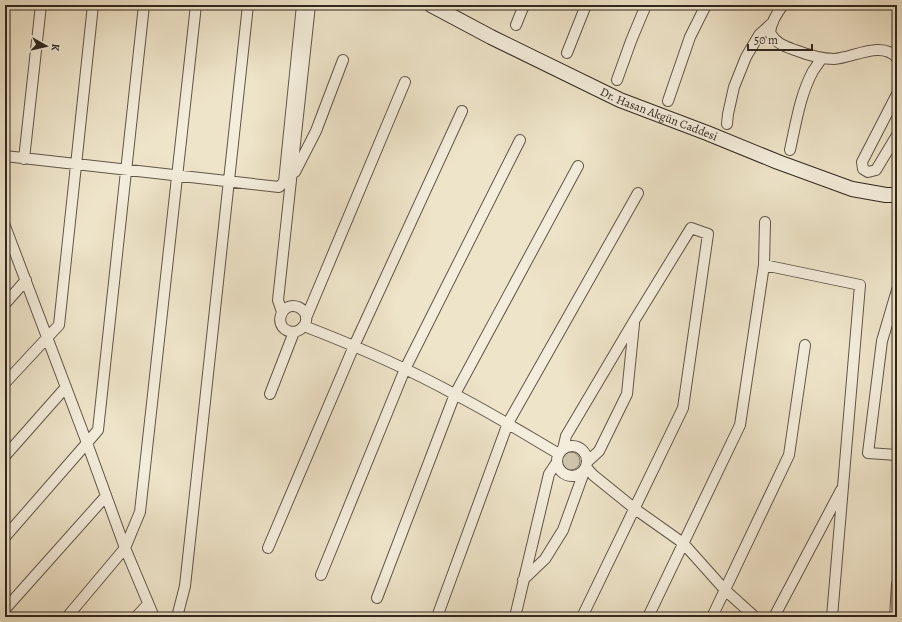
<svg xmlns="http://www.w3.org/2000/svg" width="902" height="622" font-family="Alegreya,serif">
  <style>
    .green { fill: #cec4ac; stroke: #7f7665 }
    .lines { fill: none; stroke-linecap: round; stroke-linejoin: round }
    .street-casing { stroke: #605649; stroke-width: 12 }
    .secondary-casing { stroke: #30271e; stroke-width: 16 }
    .street { stroke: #f4eddc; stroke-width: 10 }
    .secondary { stroke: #f4eddc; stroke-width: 14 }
    .labels { text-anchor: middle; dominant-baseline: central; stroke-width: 3; stroke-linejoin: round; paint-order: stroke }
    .street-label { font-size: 12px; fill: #30271e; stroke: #f4eddc }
  </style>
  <rect width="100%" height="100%" fill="#eee4c9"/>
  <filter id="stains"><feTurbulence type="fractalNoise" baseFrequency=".005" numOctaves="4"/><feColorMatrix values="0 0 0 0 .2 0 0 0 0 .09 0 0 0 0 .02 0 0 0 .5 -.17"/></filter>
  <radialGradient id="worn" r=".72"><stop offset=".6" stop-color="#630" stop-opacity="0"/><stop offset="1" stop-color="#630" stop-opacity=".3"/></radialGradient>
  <path class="green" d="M562 461a9 9 0 1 1 18 0a9 9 0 1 1-18 0Z"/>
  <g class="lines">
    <g class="street-casing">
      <path id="street" d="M783,5C776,14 771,22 770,33C777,44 784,46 795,50C808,55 821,59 834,59C853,58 882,40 897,58
        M516,25L524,5
        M567,53L586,5
        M617,80L631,41L646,5
        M897,94L862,162L863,169L868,172L876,170L897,135
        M668,101L690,37L706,5
        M727,124L728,114L734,87L746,57L759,35L771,24
        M790,150C796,123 800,95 813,71C816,67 819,62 822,58
        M5,156L279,187L284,182L302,5
        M24,159L41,5
        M295,172L316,131L343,60
        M5,226L87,443L125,548L154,617
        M764,265L765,222
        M897,290L882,341L868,453L897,455
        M5,304L26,280
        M282,312L278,300L310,5
        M306,318L405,82
        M304,326C356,346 407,368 456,395C491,413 525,434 559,454
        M5,383L59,325L93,5
        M270,394L294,332C303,330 309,322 305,313C303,310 301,308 298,307C280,300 271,331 294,332
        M557 461a15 15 0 1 1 30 0a15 15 0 1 1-30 0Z
        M563,449L566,436L634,321L691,228L708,234L683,408L582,617
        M5,456L66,387
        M587,462L599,451L627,394L634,324
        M586,467L593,475L635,509L683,543L725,590L755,617
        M5,537L87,443L98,430L144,5
        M268,548L354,346L462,111
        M321,575L405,369L520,140
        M523,580L545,559L563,530L584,472
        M377,598L455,394L578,166
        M7,607L106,496
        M67,617L125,548L140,512L196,5
        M136,617L148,604
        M177,617L185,586L248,5
        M437,617L508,423L638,193
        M515,617L549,474L557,462
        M648,617L740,425L764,265L860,285L832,617
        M712,617L789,455L805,345
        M774,617L841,490
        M895,617L897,584"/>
    </g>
    <g class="secondary-casing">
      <g id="secondary">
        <path id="s1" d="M431,5L491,37L620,100L707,133L778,162L852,189L886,195H897"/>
      </g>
    </g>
    <use href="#street" class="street"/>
    <use href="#secondary" class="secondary"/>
  </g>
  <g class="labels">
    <g class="street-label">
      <text stroke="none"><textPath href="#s1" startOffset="253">Dr. Hasan Akgün Caddesi</textPath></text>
    </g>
  </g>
  <rect width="902" height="622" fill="none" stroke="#eee4c9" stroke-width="20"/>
  <rect x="6" y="6" width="890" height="610" fill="none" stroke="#30271e" stroke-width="2"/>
  <rect x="10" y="10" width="882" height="602" fill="none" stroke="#30271e"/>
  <g transform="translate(46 46) rotate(98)" stroke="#f4eddc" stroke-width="3" paint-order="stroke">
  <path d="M0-3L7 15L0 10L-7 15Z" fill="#30271e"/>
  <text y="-6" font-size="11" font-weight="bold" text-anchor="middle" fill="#30271e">K</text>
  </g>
  <path d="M748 44v6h64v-6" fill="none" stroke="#30271e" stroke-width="2"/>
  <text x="754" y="44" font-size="12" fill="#30271e" stroke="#f4eddc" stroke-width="3" paint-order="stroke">50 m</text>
  <rect width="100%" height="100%" filter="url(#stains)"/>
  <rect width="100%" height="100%" fill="url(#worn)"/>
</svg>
